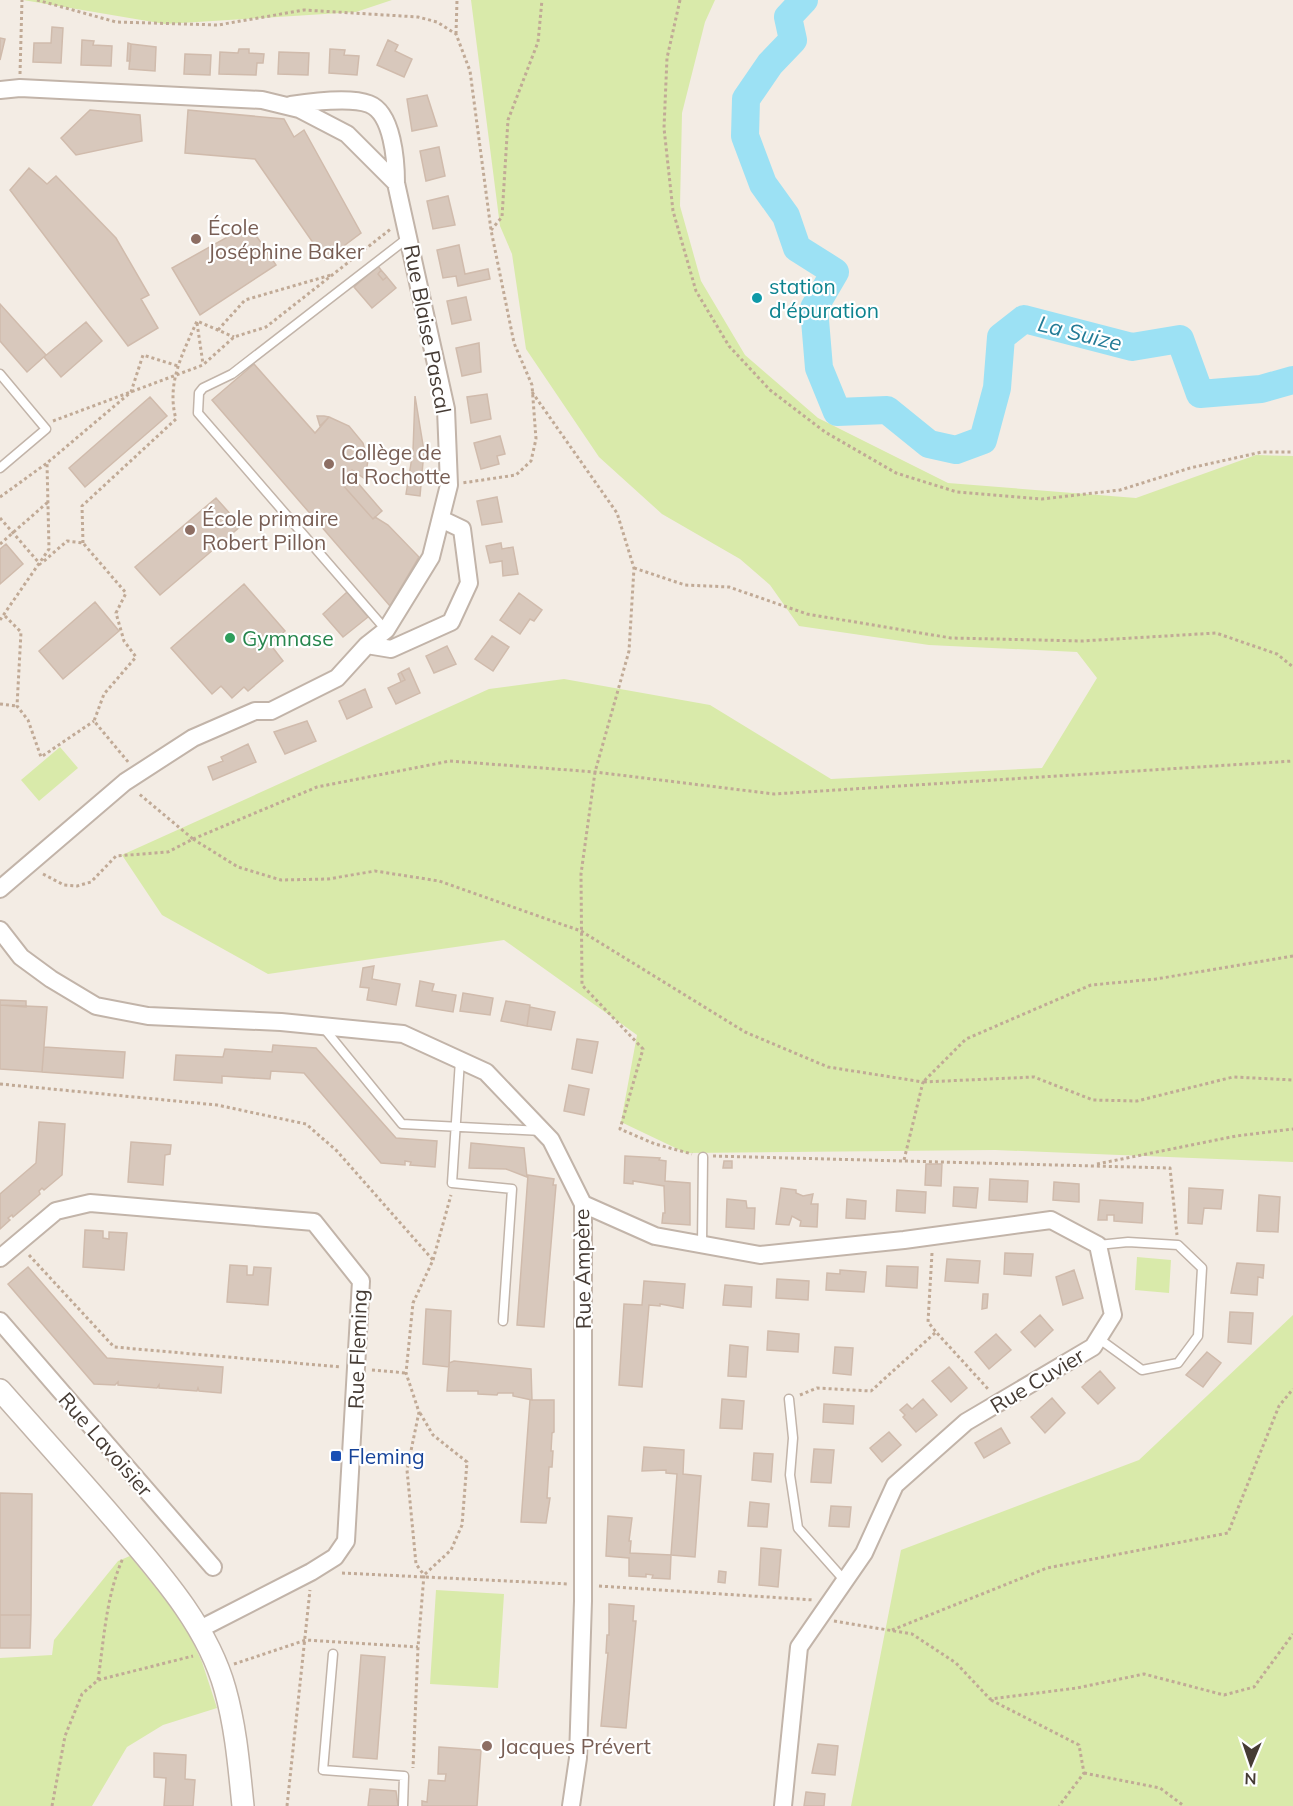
<svg xmlns="http://www.w3.org/2000/svg" width="1293" height="1806" font-family="Mulish,sans-serif">
  <style>
    .green { fill: #d9eaaa }
    .lines { fill: none; stroke-linecap: round; stroke-linejoin: round }
    .river { stroke: #9ce1f4; stroke-width: 28 }
    .building { fill: #d8c8bc; stroke: #d0bbac; stroke-width: 1.5 }
    .service-casing { stroke: #c2b4a9; stroke-width: 11 }
    .minor-casing { stroke: #c2b4a9; stroke-width: 20 }
    .tertiary-casing { stroke: #c2b4a9; stroke-width: 24 }
    .path { stroke: #c1aa96; stroke-width: 3; stroke-dasharray: 3 3; stroke-linecap: butt }
    .service { stroke: #fff; stroke-width: 8 }
    .minor { stroke: #fff; stroke-width: 16 }
    .tertiary { stroke: #fff; stroke-width: 21 }
    .education-dot { fill: #8d6e63; stroke: #fff; stroke-width: 2 }
    .culture-dot { fill: #0f9aa8; stroke: #fff; stroke-width: 2 }
    .leisure-dot { fill: #2e9e5b; stroke: #fff; stroke-width: 2 }
    .transit-dot { fill: #1a4fb4; stroke: #fff; stroke-width: 2 }
    .labels { text-anchor: middle; dominant-baseline: central; stroke-width: 4.5; stroke-linejoin: round; paint-order: stroke }
    .education-label { font-size: 21px; fill: #785e54; stroke: #fff; text-anchor: start }
    .culture-label { font-size: 21px; fill: #0d838f; stroke: #fff; text-anchor: start }
    .street-label { font-size: 21px; fill: #453b34; stroke: #fff }
    .leisure-label { font-size: 21px; fill: #27864d; stroke: #fff; text-anchor: start }
    .transit-label { font-size: 21px; fill: #164399; stroke: #fff; text-anchor: start }
    .water-label { font-size: 22px; font-style: italic; fill: #237b96; stroke: #fff }
  </style>
  <rect width="100%" height="100%" fill="#f3ece4"/>
  <path class="green" d="M23,0H392L356,12L165,24Z
    M471,0H715L705,22L682,113L680,206L701,281L745,355L818,418L948,483L1136,498L1256,455L1293,456V1162L995,1150L686,1153L621,1122L637,1035L504,940L268,974L162,915L122,855L489,689L564,679L710,705L831,779L1042,768L1097,678L1077,652L929,645L799,626L770,585L740,559L662,514L599,457L526,349L512,254L500,226Z
    M60,747L78,768L39,801L21,780Z
    M1137,1257L1171,1260L1169,1293L1135,1290Z
    M1293,1315V1806H851L901,1550L1139,1460Z
    M130,1556L184,1623L202,1662L217,1708L163,1725L127,1747L92,1806H0V1658L52,1655L54,1640L118,1561Z
    M436,1590L504,1594L498,1688L430,1684Z"/>
  <g class="lines">
    <path class="river" d="M804,0L788,17L793,40L770,64L746,99L745,136L763,184L786,216L797,248L835,272L814,308L819,368L837,412L887,410L929,444L956,450L983,440L997,388L1001,337L1024,319L1132,347L1180,339L1200,394L1261,389L1293,380"/>
  </g>
  <path class="building" d="M52,27L63,28L61,63L33,62L34,43H51Z
    M0,38L5,39L0,60Z
    M82,40L94,41L93,45L112,46L111,66L81,65Z
    M388,40L398,45L395,51L412,59L404,77L377,65Z
    M128,43L131,44L130,61H127Z
    M131,44L156,47L155,71L129,69Z
    M239,49H249V53L264,54L263,63H257L256,75L219,74L220,52L238,53Z
    M330,49L345,50L344,55L359,56L357,75L329,73Z
    M279,52L309,53L308,75L278,74Z
    M185,54L211,55L210,75L184,74Z
    M427,95L437,126L412,131L407,99Z
    M90,110L140,115L142,141L76,155L61,138Z
    M188,110L284,119L294,137L304,130L361,233L325,260L255,159L185,153Z
    M439,147L445,176L426,181L420,151Z
    M29,168L47,184L56,176L116,238L149,295L141,299L158,328L128,346L10,190Z
    M448,196L455,225L433,229L427,201Z
    M249,225L276,265L200,315L172,268Z
    M459,245L465,274L488,269L490,279L458,286L456,276L443,278L437,250Z
    M378,266L381,270L378,274L383,280L387,277L396,288L372,308L354,287Z
    M381,270L387,277L383,280L378,274Z
    M757,293L761,298L756,302L752,297Z
    M466,297L471,320L452,324L447,301Z
    M0,304L46,355L27,372L0,341Z
    M86,322L102,341L61,377L44,357Z
    M479,343L481,372L462,376L456,348Z
    M254,364L315,433L329,417L349,426L363,443L368,460L365,479L352,470L349,473L351,475L341,483L373,519L375,517L388,525L419,557L390,606L212,400Z
    M487,394L491,419L471,423L467,397Z
    M415,396L424,451L420,496L406,494L413,451Z
    M150,397L167,416L85,487L69,468Z
    M317,416H324L329,417L320,426Z
    M500,436L505,454L497,456L499,464L481,469L474,443Z
    M351,475L382,511L373,519L341,483Z
    M497,497L502,522L482,525L477,501Z
    M216,498L241,526L160,595L135,567Z
    M501,543L502,549L513,547L518,574L503,576L502,561L490,563L486,546Z
    M6,544L23,564L0,584V549Z
    M244,584L285,631L270,644L283,661L248,691L244,687L232,698L221,686L212,694L171,648Z
    M347,592L368,617L343,637L323,614Z
    M519,593L542,610L534,621L530,619L520,634L500,620Z
    M95,602L119,631L63,679L39,651Z
    M492,636L509,647L493,671L475,659Z
    M447,646L456,664L434,673L426,656Z
    M409,668L420,693L396,704L388,688L405,680L401,672Z
    M401,672L405,680L401,682L398,674Z
    M365,689L372,707L347,719L339,701Z
    M307,721L316,741L285,754L274,732Z
    M248,744L256,762L213,780L208,767L223,761L221,757Z
    M374,966L372,979L400,984L396,1005L367,1000L369,988L360,987L363,968Z
    M420,981L434,984L432,991L456,995L453,1012L416,1006Z
    M463,993L493,998L490,1015L460,1011Z
    M0,1000L26,1001V1007L0,1005Z
    M506,1001L530,1005L527,1026L501,1021Z
    M0,1005L47,1007L42,1072L0,1069Z
    M530,1007L555,1012L551,1030L527,1026Z
    M577,1039L598,1042L592,1073L572,1069Z
    M273,1045L316,1048L396,1138L437,1141L435,1167L410,1165L411,1162L405,1161V1165L381,1163L304,1073L271,1071L270,1079L222,1076V1083L174,1080L176,1055L223,1057L225,1049L272,1052Z
    M44,1047L125,1052L123,1078L42,1072Z
    M569,1085L589,1089L584,1115L564,1111Z
    M39,1122L65,1124L62,1175L44,1190L42,1188L39,1191L40,1194L13,1217L12,1215L8,1218L10,1220L0,1229V1194L36,1163Z
    M131,1142L171,1145L170,1154L165,1155L163,1185L128,1182Z
    M471,1143L524,1148L527,1177L506,1169L469,1168Z
    M625,1156L660,1158L659,1160L666,1161L665,1181L690,1183V1225L662,1223L663,1213H665L664,1186L633,1181V1184L624,1183Z
    M724,1161H732V1168H723Z
    M926,1164H942L941,1186L925,1185Z
    M528,1175L554,1179L553,1185H556L544,1327L517,1325Z
    M990,1179L1028,1181L1027,1202L989,1200Z
    M1054,1182L1079,1184V1202L1053,1200Z
    M954,1187L978,1188L976,1208L953,1206Z
    M781,1188L796,1190V1193L803,1196L813,1194L811,1204H818L817,1227L800,1226L801,1221L792,1216L789,1225L776,1224Z
    M1189,1188L1223,1190L1221,1209L1204,1208L1202,1224L1188,1223Z
    M897,1190L926,1192L925,1213L896,1211Z
    M1259,1195L1280,1197L1278,1232L1257,1231Z
    M727,1199L746,1201L747,1208H755L754,1229L726,1227Z
    M847,1199L866,1201L865,1219L846,1218Z
    M1100,1200L1143,1203L1142,1223L1114,1221V1215H1107V1220H1098Z
    M85,1230L103,1231V1238L109,1239V1232L127,1233L124,1270L83,1267Z
    M1005,1253L1033,1254L1031,1276L1004,1274Z
    M947,1259L980,1261L978,1283L945,1281Z
    M1237,1263L1264,1265L1263,1278L1258,1277L1257,1295L1231,1293Z
    M230,1265L247,1266V1275H253L254,1267L271,1268L268,1305L227,1302Z
    M887,1266L918,1267L917,1288L886,1286Z
    M28,1267L107,1358L223,1367L221,1393L199,1391L198,1388L197,1391L159,1388V1385L157,1388L118,1385V1382L115,1385L94,1384L8,1284Z
    M840,1270L866,1272L864,1292L826,1290L827,1273L840,1274Z
    M1074,1270L1083,1298L1063,1305L1056,1277Z
    M777,1279L809,1281L808,1300L776,1298Z
    M644,1281L685,1284L683,1308L660,1304V1306L649,1305L642,1387L619,1385L624,1304L642,1305Z
    M725,1285L752,1287L751,1307L723,1305Z
    M983,1294H988L987,1308L982,1309Z
    M426,1309L451,1311L449,1367L423,1364Z
    M1230,1312L1253,1313L1251,1344L1228,1342Z
    M1040,1315L1053,1330L1035,1347L1021,1332Z
    M768,1331L799,1334L798,1352L767,1350Z
    M996,1334L1011,1350L989,1369L975,1352Z
    M730,1345L748,1347L746,1377L728,1376Z
    M835,1347L853,1348L851,1375L833,1373Z
    M1207,1352L1221,1363L1203,1387L1186,1375Z
    M454,1361L531,1369L532,1400L513,1396V1393H498L497,1395L478,1394V1391H447L449,1363Z
    M949,1367L967,1388L951,1402L932,1381Z
    M1100,1371L1115,1388L1098,1404L1082,1387Z
    M1052,1398L1065,1413L1045,1433L1031,1417Z
    M722,1399L744,1401L742,1429L720,1428Z
    M923,1399L937,1415L916,1432L903,1417L905,1415L900,1410L907,1404L912,1409Z
    M530,1400H554V1432L552,1433L551,1451H553L552,1467H549L547,1498H550L546,1523L521,1522Z
    M824,1404L854,1406L853,1424L823,1422Z
    M1001,1428L1010,1443L984,1458L975,1443Z
    M889,1432L901,1445L882,1462L870,1448Z
    M644,1447L684,1450L683,1474L701,1476L695,1557L671,1555L677,1474L666,1473V1470L642,1471Z
    M814,1449L834,1450L831,1483L811,1482Z
    M754,1453L773,1454L771,1482L752,1480Z
    M0,1493L32,1494L31,1615H0Z
    M750,1502L769,1504L767,1527L748,1526Z
    M831,1506L851,1507L849,1527L829,1526Z
    M608,1516L632,1518L629,1541H631L630,1553L671,1555L670,1579L652,1578L653,1575L646,1574V1577L629,1576V1558L606,1556Z
    M761,1548L781,1550L778,1587L759,1585Z
    M719,1571L726,1572L725,1583L718,1582Z
    M609,1604L634,1606L633,1621H636L626,1728L601,1726L608,1653H606L607,1635H609Z
    M0,1615H31L30,1648H0Z
    M361,1655L385,1657L377,1759L353,1757Z
    M818,1744L838,1746L835,1775L812,1773Z
    M439,1747L481,1750L477,1806H422V1801L427,1802L429,1780L445,1781L446,1774H438Z
    M154,1753L186,1755L185,1779L195,1780L193,1806H164L166,1778L154,1777Z
    M370,1789L396,1791L398,1806H368Z
    M806,1792L825,1794L824,1806H804Z"/>
  <g class="lines">
    <g class="service-casing">
      <path id="service" d="M0,374L46,429L0,468
        M386,630L198,413L199,393L203,388L232,374L409,237
        M323,1027L402,1124L542,1131
        M460,1060L452,1183L512,1189L503,1321
        M702,1245L703,1157
        M1098,1338L1142,1370L1178,1363L1198,1336L1202,1268L1178,1245L1128,1242L1098,1245
        M789,1399L793,1438L790,1475L798,1528L845,1581
        M333,1654L323,1770L404,1776L403,1806"/>
    </g>
    <g class="minor-casing">
      <path id="minor" d="M0,90L20,88L262,100L299,109L347,134L396,183L446,409L449,485L431,557L386,630L367,645L337,678L271,711H255L193,738L125,782L0,889
        M291,105C310,102 351,97 369,104C393,113 396,162 396,183
        M367,645L391,649L451,622L469,583L462,529L441,519
        M0,930L21,957L51,979L96,1006L148,1016L281,1022L403,1034L486,1072L551,1140L583,1204V1601L578,1758L571,1806
        M583,1204L655,1236L760,1255L904,1240L1051,1220L1098,1245L1113,1315L1093,1347L966,1422L895,1485L864,1553L799,1647L783,1806
        M0,1258L56,1211L90,1203L314,1222L361,1281L346,1541L335,1557L311,1572L198,1630
        M0,1321L213,1567"/>
    </g>
    <g class="tertiary-casing">
      <path id="tertiary" d="M0,1390C38,1433 77,1476 114,1519C157,1570 207,1624 225,1689C236,1728 239,1767 243,1806"/>
    </g>
    <path class="path" d="M37,0L116,22L218,25L304,10L418,17L437,22L456,34L470,71L491,230L514,343L532,385L536,439L531,461L516,475L462,483
      M680,0L667,58L664,128L673,211L696,291L729,346L770,390L825,432L896,473L957,492L1042,499L1120,490L1190,468L1262,452H1293
      M456,34L457,0
      M20,74L22,0
      M491,230L502,217L508,120L538,42L542,0
      M197,323L203,364
      M218,330L245,300L331,275
      M532,392L617,513L634,568L629,651L595,772L581,874L582,985L643,1049L620,1129L655,1144L692,1154
      M53,421L203,365L234,337L266,327L392,228
      M0,497L47,463
      M0,518L41,565
      M83,543L82,506L176,419C166,383 183,353 197,321L234,337
      M0,544L48,502
      M44,561L67,541L83,543L126,593L116,613L124,641L136,657L104,694L94,721L129,763
      M634,568L685,585L729,587L807,614L951,638L1082,641L1216,633L1277,654L1293,667
      M5,616L21,632L17,706L28,720L41,757L94,721
      M0,620L49,549L47,463L131,392L143,355L178,366
      M0,704L17,706
      M193,839L317,787L450,761L595,772L774,794L1293,761
      M193,839L238,867L281,880L328,879L375,871L439,881L581,931L745,1032L828,1067L923,1082L904,1160
      M43,874L64,885L77,886L91,882L116,856L168,852L193,839L138,793
      M1293,956L1156,979L1091,985L966,1039L923,1082L1034,1077L1093,1100L1137,1101L1233,1077L1293,1080
      M0,1084L217,1105L306,1124L337,1151L433,1260L413,1303L406,1373L419,1412L407,1470L416,1564L424,1575L418,1647L413,1768
      M713,1156L1170,1168L1177,1235
      M1097,1164L1236,1136L1293,1129
      M932,1253L928,1322L936,1332
      M29,1255L114,1347L341,1367
      M433,1260L451,1195
      M372,1370L406,1373
      M800,1395L817,1388L871,1391L936,1332L989,1390
      M420,1413L433,1435L467,1462L462,1525L451,1550L424,1575
      M342,1573L569,1584
      M599,1586L814,1600
      M834,1621L912,1634L956,1663L990,1699L1077,1688L1144,1674L1224,1695L1254,1687L1293,1634
      M892,1630L1047,1568L1228,1533L1279,1406L1293,1389
      M234,1664L306,1640L418,1647
      M98,1680C104,1639 106,1596 123,1558
      M991,1700L1079,1745L1084,1773L1059,1806
      M1084,1773L1160,1788L1184,1806
      M52,1806L65,1736L82,1694L98,1680L193,1656
      M287,1806L310,1590"/>
    <use href="#service" class="service"/>
    <use href="#minor" class="minor"/>
    <use href="#tertiary" class="tertiary"/>
  </g>
  <g class="education-dot">
    <circle cx="196" cy="239" r="6"/>
    <circle cx="329" cy="464" r="6"/>
    <circle cx="190" cy="530" r="6"/>
    <circle cx="487" cy="1746" r="6"/>
  </g>
  <circle class="culture-dot" cx="757" cy="298" r="6"/>
  <circle class="leisure-dot" cx="230" cy="638" r="6"/>
  <rect class="transit-dot" x="330" y="1450" width="12" height="12" rx="3"/>
  <g class="labels">
    <g class="education-label">
      <text x="208" y="227">École<tspan x="208" dy="24">Joséphine Baker</tspan></text>
      <text x="341" y="452">Collège de<tspan x="341" dy="24">la Rochotte</tspan></text>
      <text x="202" y="518">École primaire<tspan x="202" dy="24">Robert Pillon</tspan></text>
      <text x="499" y="1746">Jacques Prévert</text>
    </g>
    <g class="culture-label">
      <text x="769" y="286">station<tspan x="769" dy="24">d'épuration</tspan></text>
    </g>
    <g class="street-label">
      <text transform="translate(428 329) rotate(79)">Rue Blaise Pascal</text>
      <text transform="translate(582 1269) rotate(-91)">Rue Ampère</text>
      <text transform="translate(357 1349) rotate(-88)">Rue Fleming</text>
      <text transform="translate(1037 1380) rotate(-31)">Rue Cuvier</text>
      <text transform="translate(106 1444) rotate(49)">Rue Lavoisier</text>
    </g>
    <g class="leisure-label">
      <text x="242" y="638">Gymnase</text>
    </g>
    <g class="transit-label">
      <text x="348" y="1456">Fleming</text>
    </g>
    <g class="water-label">
      <text transform="translate(1080 333) rotate(14)">La Suize</text>
    </g>
  </g>
  <g transform="translate(1251 1764) rotate(182)" stroke="#ffffff" stroke-width="4.5" paint-order="stroke">
  <path d="M0-4.5L10 22L0 15L-10 22Z" fill="#453b34"/>
  <text y="-9" font-size="16" font-weight="bold" text-anchor="middle" fill="#453b34">N</text>
  </g>
</svg>
